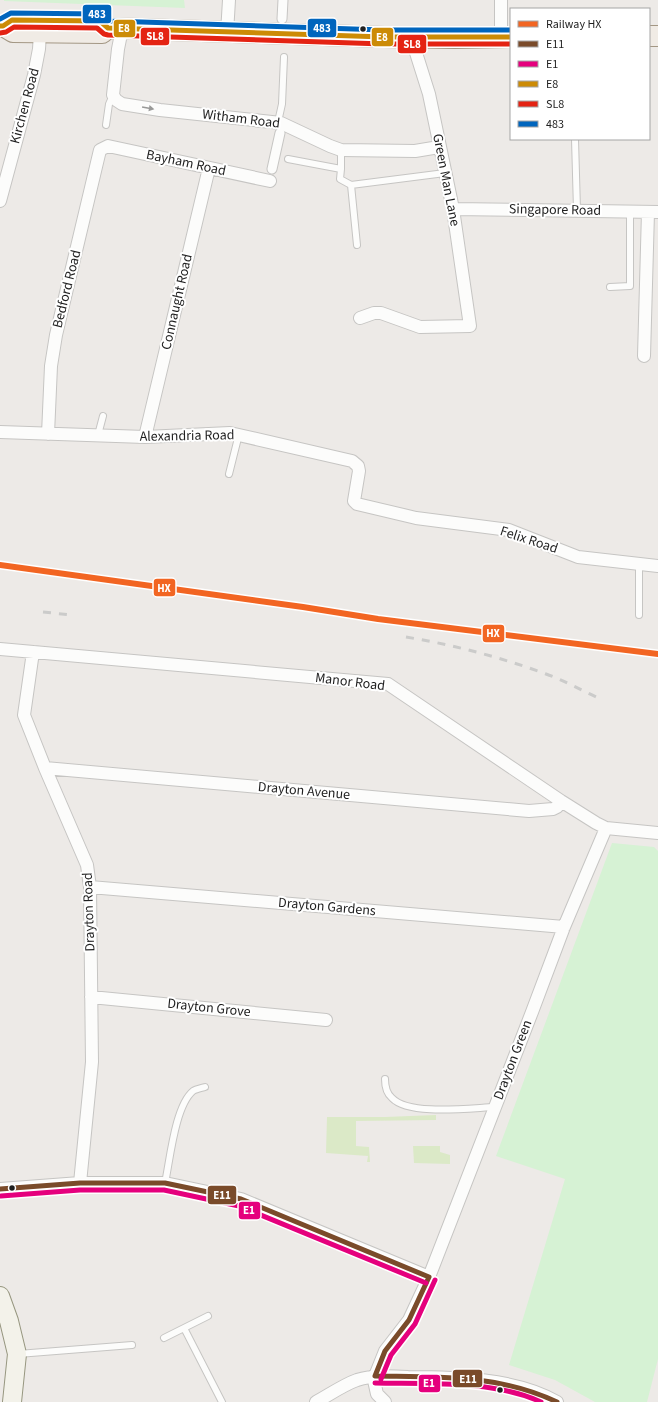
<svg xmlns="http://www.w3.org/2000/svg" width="658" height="1402" font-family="'Source Sans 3',sans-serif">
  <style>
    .grass { fill: #dbe9c7 }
    .park { fill: #d6f2d4 }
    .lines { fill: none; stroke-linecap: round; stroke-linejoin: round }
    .service-casing { stroke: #c6c5c3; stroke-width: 8 }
    .pedestrian-casing { stroke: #c6c5c3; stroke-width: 11 }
    .minor-casing { stroke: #c6c5c3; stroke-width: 14 }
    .secondary-casing { stroke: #96967f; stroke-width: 20 }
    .primary-casing { stroke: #a39784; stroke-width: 22 }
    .service { stroke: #fcfcfb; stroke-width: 6 }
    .pedestrian { stroke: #fcfcfb; stroke-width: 9 }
    .minor { stroke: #fcfcfb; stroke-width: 12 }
    .secondary { stroke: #f3f2ea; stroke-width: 18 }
    .primary { stroke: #f0ebe5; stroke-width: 20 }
    .rail { stroke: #cbcbca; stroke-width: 3; stroke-dasharray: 8 8; stroke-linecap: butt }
    .bus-1-casing { stroke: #fff; stroke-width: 8 }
    .bus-2-casing { stroke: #fff; stroke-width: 8 }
    .bus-3-casing { stroke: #fff; stroke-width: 8 }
    .bus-4-casing { stroke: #fff; stroke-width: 8 }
    .bus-5-casing { stroke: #fff; stroke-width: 8 }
    .bus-1 { stroke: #7a4b2a; stroke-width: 5 }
    .bus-2 { stroke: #e5007d; stroke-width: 5 }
    .bus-3 { stroke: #cc8b06; stroke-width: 5 }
    .bus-4 { stroke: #e42313; stroke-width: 5 }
    .bus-5 { stroke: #0065bd; stroke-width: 5 }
    .rail-1-casing { stroke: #fff; stroke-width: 9 }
    .rail-1 { stroke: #f26522; stroke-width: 6 }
    .oneway { fill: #999998 }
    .bus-dot { fill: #1f1f1f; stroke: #fff; stroke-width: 1.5 }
    .labels { text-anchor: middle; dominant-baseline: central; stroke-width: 4; stroke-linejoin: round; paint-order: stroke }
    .street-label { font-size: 14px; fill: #1f1f1f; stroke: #fff }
    .line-badge { stroke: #fff; stroke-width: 1.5 }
    .badge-label { font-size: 11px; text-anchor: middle; font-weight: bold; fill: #fff }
  </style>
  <rect width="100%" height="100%" fill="#edeae7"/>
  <path class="grass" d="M436,1115V1120L356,1121V1146L369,1147L370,1162H367L368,1156L326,1153L327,1117H385Z
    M413,1146H440V1152L450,1155V1164L414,1163Z"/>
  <path class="park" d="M4,0H184L185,8L4,1Z
    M612,843L654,847L658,851V1359L647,1402H595L555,1380L509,1365L565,1179L496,1156Z"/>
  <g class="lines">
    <g class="service-casing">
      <path id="service" d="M278,122L282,104L284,57
        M106,125L109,104L113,95
        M575,139L577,210
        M288,159L341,169V150
        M341,169L340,179L351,185
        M357,245L351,185L445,173
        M610,287L630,286V212
        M98,435L103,416
        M229,474L239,434
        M639,564V615
        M385,1079C385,1086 386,1093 392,1098C409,1116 470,1108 495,1107
        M165,1183C170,1160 175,1106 193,1091C196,1089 202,1088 205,1087
        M184,1328L222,1402
        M164,1338L208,1316
        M18,1354L132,1345"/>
    </g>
    <g class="pedestrian-casing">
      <path id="pedestrian" d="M282,19L283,0
        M272,169L280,133"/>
    </g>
    <g class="minor-casing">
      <path id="minor" d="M501,0V37
        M122,29L118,49L113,95L116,100L122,104L160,110L281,123L330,146L341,150L415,151L439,147
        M227,33L229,0
        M0,201L34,75L39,49L40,33
        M453,209L658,212
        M360,318L374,313H381L420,327L470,326L453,209L429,94L411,37
        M644,356L648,212
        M0,432L145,437L230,433L352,461L358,466L359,471L354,501L357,504L416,518L509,530L578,557L658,566
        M48,434L51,366L56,335L100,150L108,146L270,181
        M145,437L209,168
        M0,649L388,684L561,801L596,823L606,828L658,833
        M33,652L24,715L45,768L87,865L90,887L92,1062L80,1183
        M45,768L529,811L553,809L557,807L561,801
        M90,887L564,927
        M91,997L326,1020
        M0,1189L80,1183H165L241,1199L429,1277
        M373,1376L377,1394L385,1402
        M375,1376L385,1351L409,1320L429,1277L532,1012L564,927L606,828
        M316,1402C329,1395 343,1385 357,1380C373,1375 391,1376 408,1377C455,1377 516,1378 557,1402"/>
    </g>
    <g class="secondary-casing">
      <path id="secondary" d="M0,1296L9,1321L17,1354L12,1402"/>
    </g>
    <g class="primary-casing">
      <path id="primary" d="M3,26L13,32L102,33L108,28L384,37L455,38L511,37
        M649,36H658"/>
    </g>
    <use href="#service" class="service"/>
    <use href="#pedestrian" class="pedestrian"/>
    <use href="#minor" class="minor"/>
    <use href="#secondary" class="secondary"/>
    <use href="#primary" class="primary"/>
    <path class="rail" d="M43,612L72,615
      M406,637C454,645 500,657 546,674C563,680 579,689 596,697"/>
    <g class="bus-1-casing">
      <path id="bus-1" d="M0,1189L80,1183H165L241,1199L429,1277
        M375,1376C438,1377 498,1374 557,1402
        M375,1376L385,1351L409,1320L429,1277"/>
    </g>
    <g class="bus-2-casing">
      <path id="bus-2" d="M1,1196L80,1190H164L239,1206L426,1283
        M381,1379L391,1355L415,1324L435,1280
        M375,1383C426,1384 494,1380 541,1402"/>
    </g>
    <g class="bus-3-casing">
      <path id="bus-3" d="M0,26H3L12,20L100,21L108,28L384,37H511"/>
    </g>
    <g class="bus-4-casing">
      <path id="bus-4" d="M0,33L6,32L14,27L97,28L104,34L108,35L384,44H511"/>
    </g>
    <g class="bus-5-casing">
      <path id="bus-5" d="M0,19L11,13L100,14L104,15L111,21L384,30H511"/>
    </g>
    <use href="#bus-1" class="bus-1"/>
    <use href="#bus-2" class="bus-2"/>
    <use href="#bus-3" class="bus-3"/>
    <use href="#bus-4" class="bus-4"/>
    <use href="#bus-5" class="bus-5"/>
    <g class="rail-1-casing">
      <path id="rail-1" d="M0,565L303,607L378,619L658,654"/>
    </g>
    <use href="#rail-1" class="rail-1"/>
  </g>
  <defs><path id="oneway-solid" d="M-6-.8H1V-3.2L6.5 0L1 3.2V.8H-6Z"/></defs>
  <use class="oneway" href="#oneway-solid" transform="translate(148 108) rotate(10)"/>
  <g class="bus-dot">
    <circle cx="363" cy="29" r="3.5"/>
    <circle cx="12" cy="1188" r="3.5"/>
    <circle cx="500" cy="1390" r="3.5"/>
  </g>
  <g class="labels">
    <g class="street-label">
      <text transform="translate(25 106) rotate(-75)">Kirchen Road</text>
      <text transform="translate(241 119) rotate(7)">Witham Road</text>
      <text transform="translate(186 163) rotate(12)">Bayham Road</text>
      <text transform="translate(446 180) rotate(79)">Green Man Lane</text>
      <text transform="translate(555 210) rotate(1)">Singapore Road</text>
      <text transform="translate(67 289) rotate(-76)">Bedford Road</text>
      <text transform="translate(177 302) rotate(-77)">Connaught Road</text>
      <text transform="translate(187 436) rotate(-1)">Alexandria Road</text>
      <text transform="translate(529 540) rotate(18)">Felix Road</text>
      <text transform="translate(350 682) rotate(7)">Manor Road</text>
      <text transform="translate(304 791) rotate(5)">Drayton Avenue</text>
      <text transform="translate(327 907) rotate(5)">Drayton Gardens</text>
      <text transform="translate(89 912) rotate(-92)">Drayton Road</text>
      <text transform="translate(209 1008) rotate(6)">Drayton Grove</text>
      <text transform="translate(513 1060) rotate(-69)">Drayton Green</text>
    </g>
  </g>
  <g class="line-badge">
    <rect x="82" y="4" width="30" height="20" rx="4" fill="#0065bd"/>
    <rect x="307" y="18" width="30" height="20" rx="4" fill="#0065bd"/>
    <rect x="113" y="19" width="23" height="19" rx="4" fill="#cc8b06"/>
    <rect x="140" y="27" width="30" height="19" rx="4" fill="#e42313"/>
    <rect x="371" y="27" width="23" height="20" rx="4" fill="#cc8b06"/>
    <rect x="397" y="34" width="30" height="20" rx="4" fill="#e42313"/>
    <rect x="153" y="578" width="23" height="19" rx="4" fill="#f26522"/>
    <rect x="482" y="624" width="23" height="19" rx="4" fill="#f26522"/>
    <rect x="207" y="1185" width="30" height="20" rx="4" fill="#7a4b2a"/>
    <rect x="238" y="1201" width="23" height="19" rx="4" fill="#e5007d"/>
    <rect x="452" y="1369" width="31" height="19" rx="4" fill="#7a4b2a"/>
    <rect x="418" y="1374" width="23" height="19" rx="4" fill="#e5007d"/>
  </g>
  <g class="badge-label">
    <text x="97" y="18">483</text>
    <text x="322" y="32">483</text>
    <text x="124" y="32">E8</text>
    <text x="155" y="40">SL8</text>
    <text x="382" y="41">E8</text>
    <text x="412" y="48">SL8</text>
    <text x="164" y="592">HX</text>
    <text x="493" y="637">HX</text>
    <text x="222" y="1199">E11</text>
    <text x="249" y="1214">E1</text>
    <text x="468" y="1383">E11</text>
    <text x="429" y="1387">E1</text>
  </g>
  <rect x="510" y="8" width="140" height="132" fill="#ffffff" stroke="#a5a5a5"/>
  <rect x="518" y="21" width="20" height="6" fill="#f26522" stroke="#a5a5a5"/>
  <text x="546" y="28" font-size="12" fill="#1f1f1f">Railway HX</text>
  <rect x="518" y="41" width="20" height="6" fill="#7a4b2a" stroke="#a5a5a5"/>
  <text x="546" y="48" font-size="12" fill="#1f1f1f">E11</text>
  <rect x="518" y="61" width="20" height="6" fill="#e5007d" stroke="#a5a5a5"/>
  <text x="546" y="68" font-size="12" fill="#1f1f1f">E1</text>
  <rect x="518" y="81" width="20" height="6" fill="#cc8b06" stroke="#a5a5a5"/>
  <text x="546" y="88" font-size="12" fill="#1f1f1f">E8</text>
  <rect x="518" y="101" width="20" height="6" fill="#e42313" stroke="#a5a5a5"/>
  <text x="546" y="108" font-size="12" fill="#1f1f1f">SL8</text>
  <rect x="518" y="121" width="20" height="6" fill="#0065bd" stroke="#a5a5a5"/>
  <text x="546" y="128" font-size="12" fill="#1f1f1f">483</text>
</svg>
